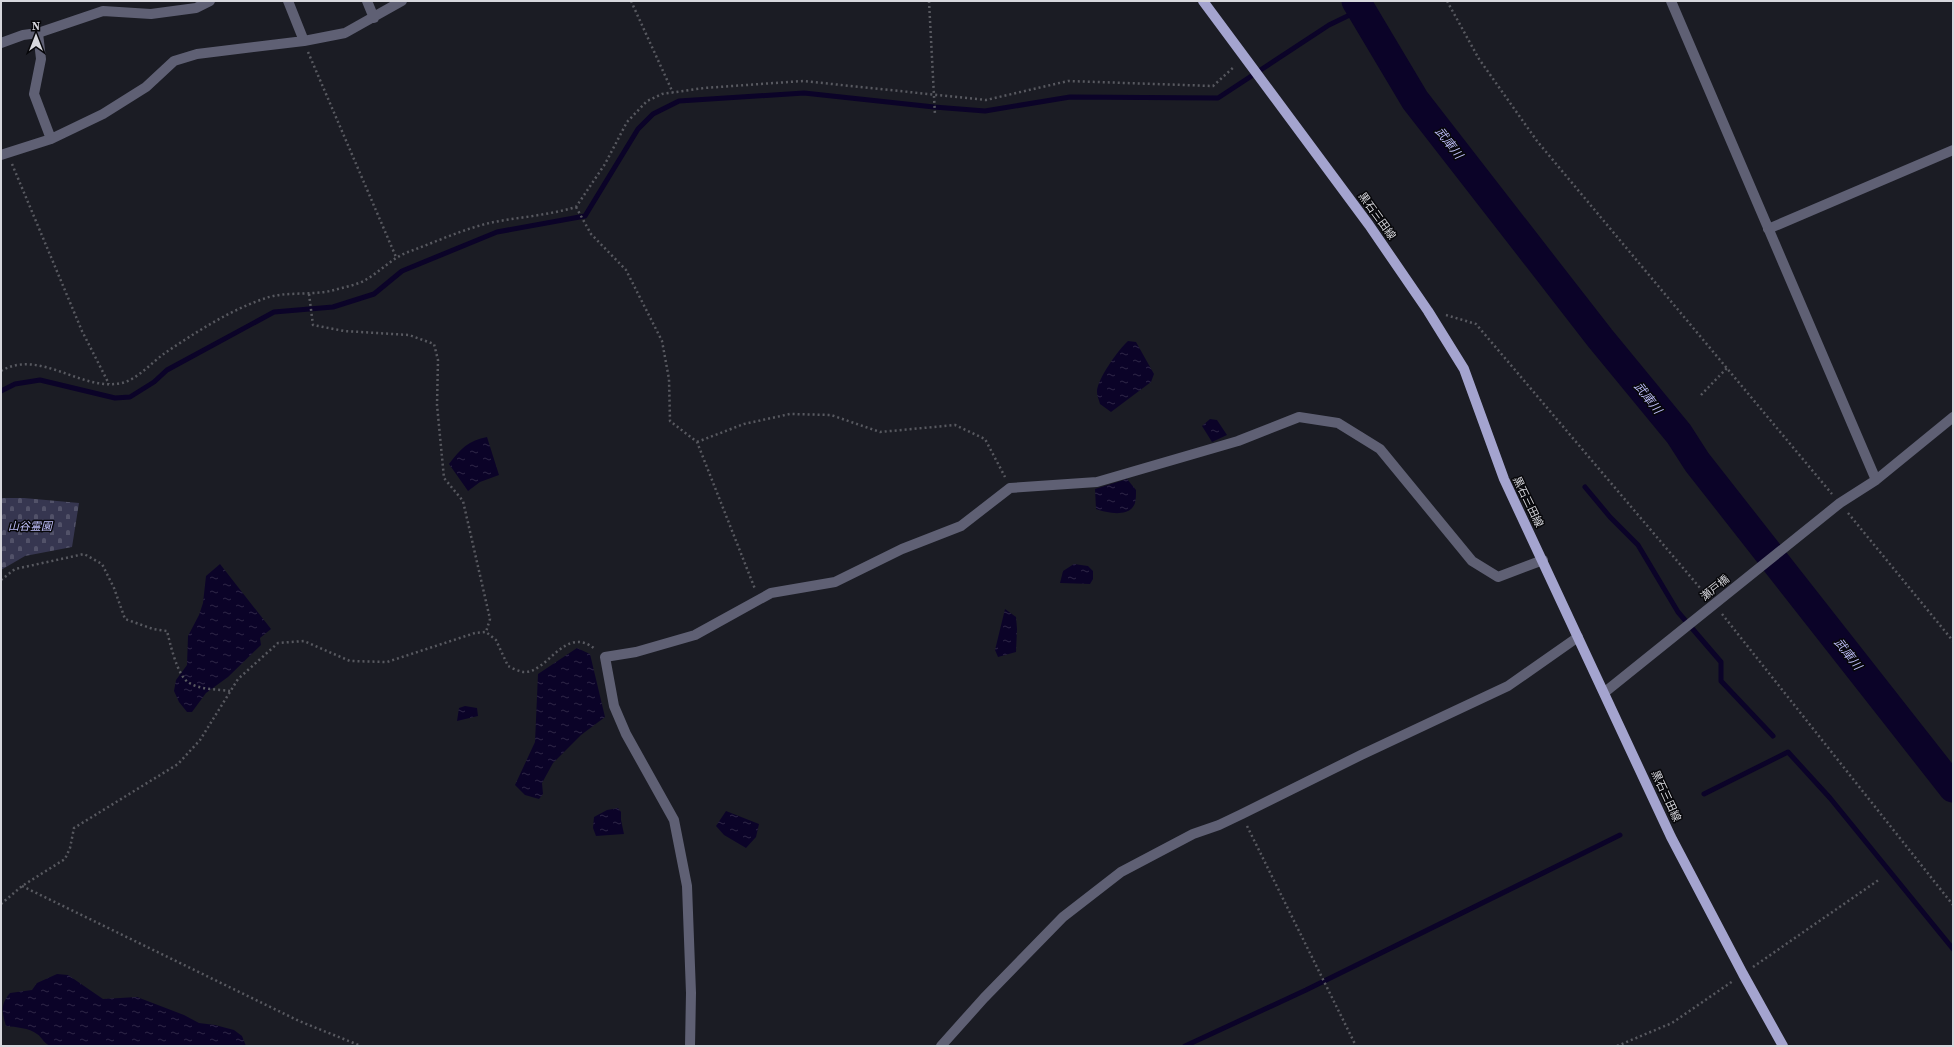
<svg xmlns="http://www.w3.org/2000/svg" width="1954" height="1047" font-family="'Source Serif 4','Noto Sans JP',serif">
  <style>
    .cemetery { fill: url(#cemetery-stones) }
    .water { fill: url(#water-ripples) }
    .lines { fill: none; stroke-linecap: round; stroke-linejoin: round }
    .stream { stroke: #0b0328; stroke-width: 5 }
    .river { stroke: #0b0328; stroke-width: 29 }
    .path { stroke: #585960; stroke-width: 2.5; stroke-dasharray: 2 3; stroke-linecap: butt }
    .minor { stroke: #5f6074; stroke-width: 10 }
    .major { stroke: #a4a4cf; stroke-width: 10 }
    .labels { text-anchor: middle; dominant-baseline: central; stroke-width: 3; stroke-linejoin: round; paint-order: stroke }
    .street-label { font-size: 11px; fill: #d7d7dd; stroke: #07070a }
    .park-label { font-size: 11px; font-style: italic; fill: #c1c1fc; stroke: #07070a }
    .water-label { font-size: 12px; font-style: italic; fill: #bbbbf5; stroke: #07070a }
  </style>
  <defs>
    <pattern id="cemetery-stones" width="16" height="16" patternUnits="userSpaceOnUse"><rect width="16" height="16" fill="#363650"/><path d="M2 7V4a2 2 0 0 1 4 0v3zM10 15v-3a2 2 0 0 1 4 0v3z" fill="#525269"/></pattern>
    <pattern id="water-ripples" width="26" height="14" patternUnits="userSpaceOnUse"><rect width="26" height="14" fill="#0b0328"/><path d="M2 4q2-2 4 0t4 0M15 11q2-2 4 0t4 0" fill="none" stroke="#2e2747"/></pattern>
  </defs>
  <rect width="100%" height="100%" fill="#1b1c24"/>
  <path class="cemetery" d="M1,498H24L79,503L72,547L25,556L1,570Z"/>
  <path class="water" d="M1128,341L1136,342L1154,374L1151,382L1111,412L1100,404C1099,400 1097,396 1097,392C1097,379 1119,349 1128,341Z
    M1210,419L1217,420L1227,435L1212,442L1202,426Z
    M487,437L499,475L480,482L468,491L449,464C460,449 469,440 487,437Z
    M1127,479L1136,490C1136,494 1136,499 1135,503C1130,518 1107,513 1096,509L1095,489Z
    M220,564L271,629L260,638L261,645L228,677L206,693L192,712H187L179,702L174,691L176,680L187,665L188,636L199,615L203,603L206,576Z
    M1074,564L1088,566L1093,571V579L1090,584L1060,583L1063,571Z
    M1005,609L1016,617L1017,629L1016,652L998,657L995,650Z
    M577,648L590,654L605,717L581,735L553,763L542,783L543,794L539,799L525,795L515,785L535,742L538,674Z
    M465,706L477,708L478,716L457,721L459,708Z
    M618,808L621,812V820L624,834L596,836L593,828L594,817L607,810Z
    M726,811L759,824L756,837L746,848L724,835L716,826Z
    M57,974L68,975L103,999L137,997L184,1015L199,1023L215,1025L234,1030L242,1036L246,1046H52C44,1045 43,1038 37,1034C29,1028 16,1027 6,1026C2,1012 0,1005 10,993L32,990L37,983Z"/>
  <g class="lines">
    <path class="stream" d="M1,391L15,384L40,380L115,398L130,397L154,382L167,370L274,312L333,307L374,294L402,271L497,232L585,216L638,129L653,114L679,101L804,93L934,107L985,111L1070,97L1218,98L1329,25L1360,10
      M1585,487L1610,517L1638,545L1678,612L1721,662V681L1773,736
      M1704,794L1788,752L1830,798L1953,949
      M1185,1046L1306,990L1620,835"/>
    <path class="river" d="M1356,1L1415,100L1600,338L1679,434L1697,462L1953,788"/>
    <path class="path" d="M631,1L673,93
      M929,1L935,115
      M1447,1L1479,59L1537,141L1832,494
      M308,52L396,257
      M12,164L82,331L109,384
      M576,207L591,234L626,270L662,341L669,379L670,421L697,442L755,589
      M309,294L313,325L344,331L409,335L434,344L438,360L437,405L444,478L463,501L490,619L486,632
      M1446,315L1476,324L1706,595
      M1,371C40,348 81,392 122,383C138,379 152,362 165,353C196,332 230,310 266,298C285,291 313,296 334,290C344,287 358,285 367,279C381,271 392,258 408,252C436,242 465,228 494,222C521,217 549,215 576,207L605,164L627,122L647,101L662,94L704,88L803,81L986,100L1068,81L1213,86L1235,66
      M1701,395L1727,368
      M697,442L744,424L790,414L831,415L880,432L955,425L985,439L1005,477
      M1848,513L1953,641
      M1,580L15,569L84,554L102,564L114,588L125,619L153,629L167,631C170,643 177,675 188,682C199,690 217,689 230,691
      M1722,614L1953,905
      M1247,826L1356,1046
      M22,886L299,1021L361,1046
      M1,904L22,886L65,859L70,848L74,828L178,764L200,740L238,679L278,643L304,641L350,661L387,662L475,633L486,632L496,640L508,666C512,668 518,671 523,672C548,674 564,624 595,649
      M1753,967L1880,879
      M1617,1046L1672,1023L1733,981"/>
    <path class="minor" d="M288,1L304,41
      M367,1L374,18
      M1671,1L1876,480
      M38,33L41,59L34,94L51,139
      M1,43L23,35L38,33L103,11L151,14L196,8L210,1
      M1,155L51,139L103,114L146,87L174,61L197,54L304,41L345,33L402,1
      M1768,229L1953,150
      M1605,692L1840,503L1876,480L1953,417
      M690,1046L691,993L687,886L674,820L626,734L614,706L605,657L636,652L695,635L771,593L835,582L902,549L961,526L1010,488L1097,482L1238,441L1299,417L1338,423L1380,449L1472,561L1498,577L1543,560
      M941,1046L984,998L1063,917L1121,872L1193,834L1219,825L1242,814L1361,755L1508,686L1578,637"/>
    <path class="major" d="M1203,1L1369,225L1428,311L1464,369L1504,479L1671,837L1743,974L1783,1046"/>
  </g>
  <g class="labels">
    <g class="street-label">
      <text transform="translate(1377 216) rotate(54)">黒石三田線</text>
      <text transform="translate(1528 502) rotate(64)">黒石三田線</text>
      <text transform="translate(1715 588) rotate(-39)">瀬戸橋</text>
      <text transform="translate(1666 796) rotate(65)">黒石三田線</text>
    </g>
    <g class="park-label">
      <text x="30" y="526">山谷霊園</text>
    </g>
    <g class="water-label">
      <text transform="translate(1449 143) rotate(52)">武庫川</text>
      <text transform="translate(1648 398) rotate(52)">武庫川</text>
      <text transform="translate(1848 654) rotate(52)">武庫川</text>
    </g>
  </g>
  <rect width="1954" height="1047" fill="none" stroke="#d7d7dd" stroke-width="4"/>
  <g transform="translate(36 36)" stroke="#07070a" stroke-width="3" paint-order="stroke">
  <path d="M0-3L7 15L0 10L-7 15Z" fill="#d7d7dd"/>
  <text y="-6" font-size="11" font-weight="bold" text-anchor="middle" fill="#d7d7dd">N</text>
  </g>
</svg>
